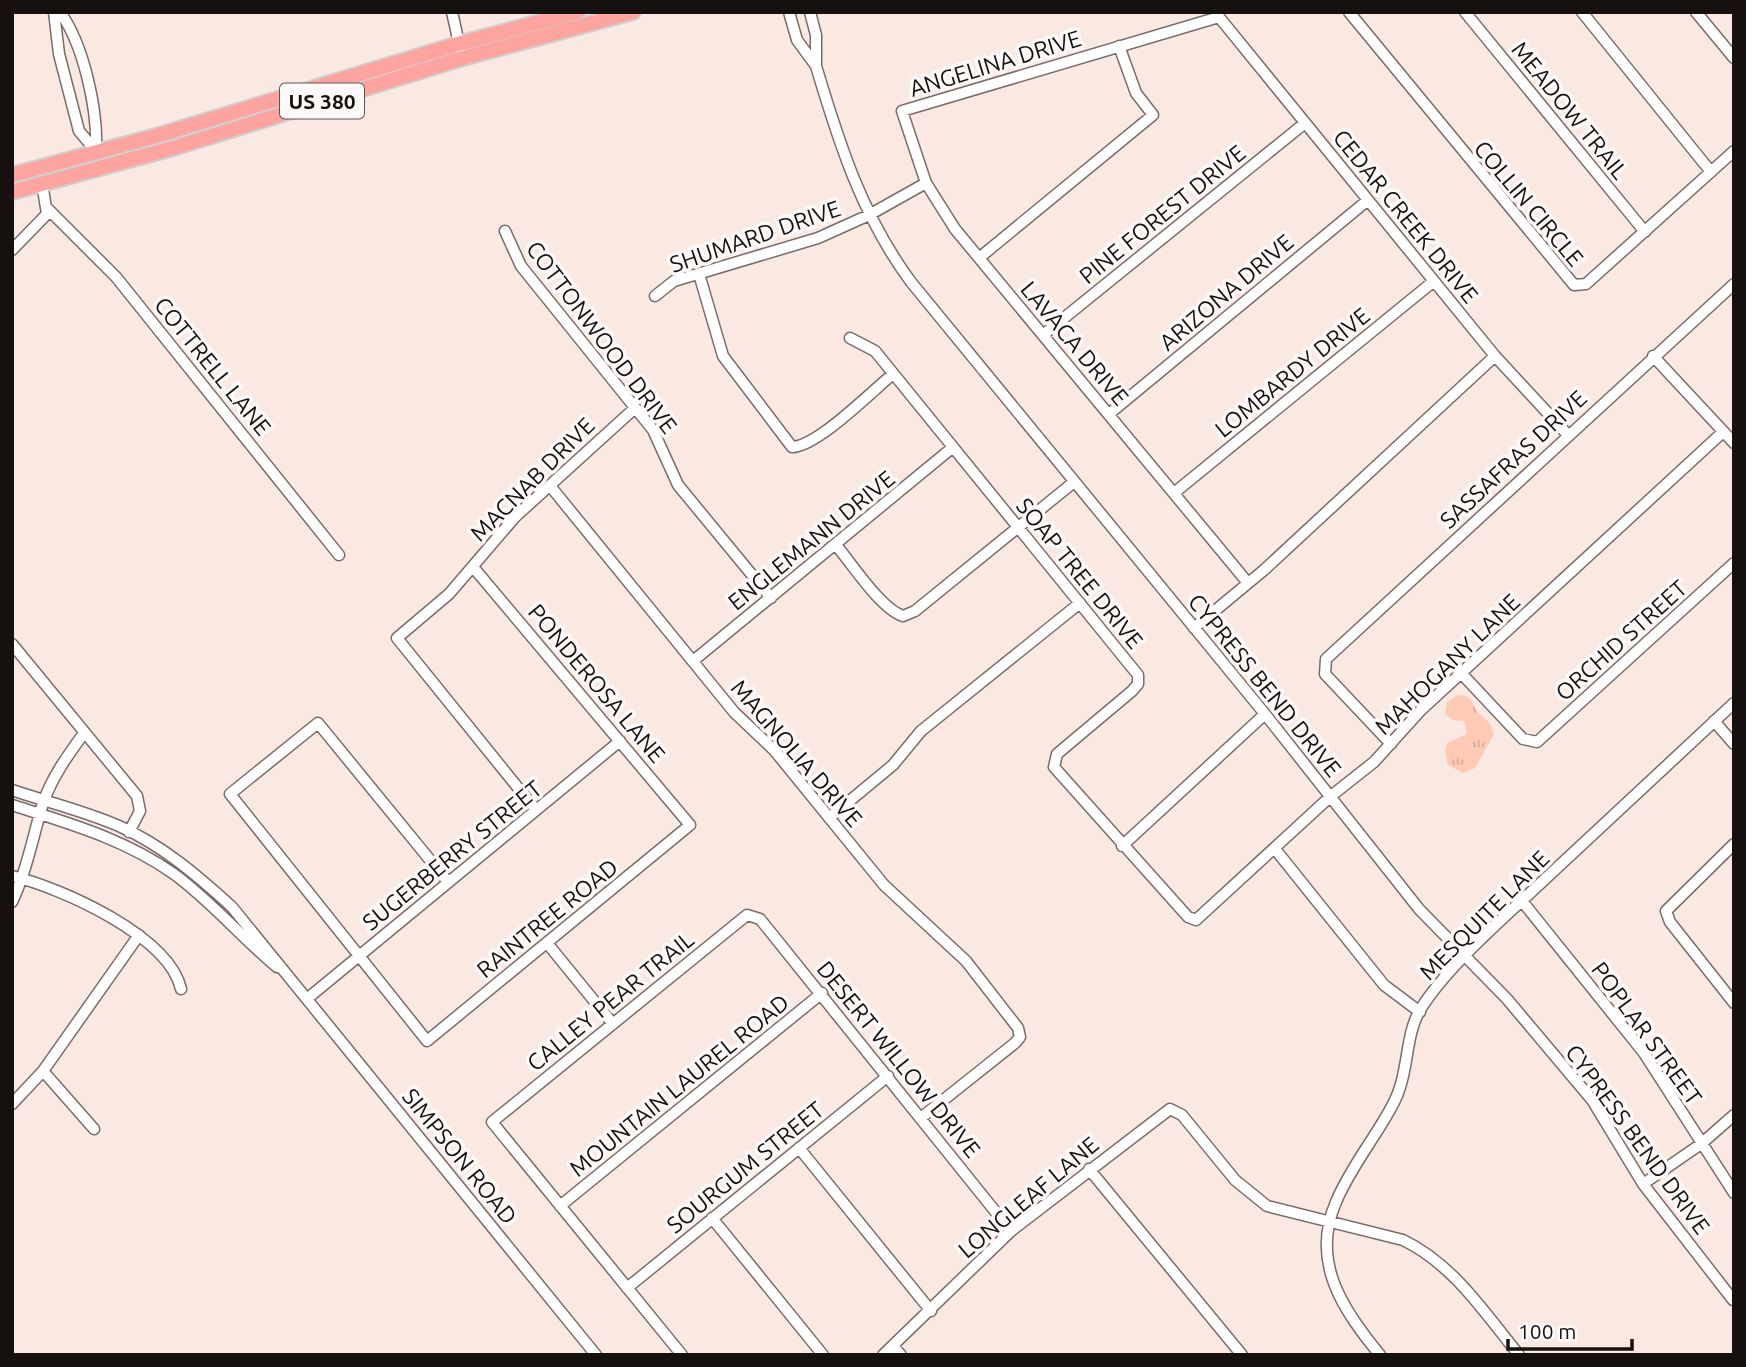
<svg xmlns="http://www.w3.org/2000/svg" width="1746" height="1367" font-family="Ubuntu,sans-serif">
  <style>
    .park { fill: url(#park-tufts) }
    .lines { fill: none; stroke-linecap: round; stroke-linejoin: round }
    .minor-casing { stroke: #7b6c67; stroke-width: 13 }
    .highway-casing { stroke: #d0cfcf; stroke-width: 18 }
    .minor { stroke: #fff; stroke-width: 10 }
    .highway { stroke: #fea4a0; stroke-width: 14 }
    .labels { text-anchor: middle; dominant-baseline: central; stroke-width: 7; stroke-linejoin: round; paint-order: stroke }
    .shield { fill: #fdf9f8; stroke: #5b5654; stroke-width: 2 }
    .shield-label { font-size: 21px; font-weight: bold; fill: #16100e }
    .street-label { font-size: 23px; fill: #16100e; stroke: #fdf9f8 }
  </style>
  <defs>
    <pattern id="park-tufts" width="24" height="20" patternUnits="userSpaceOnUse" patternTransform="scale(1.75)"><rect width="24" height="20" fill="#fec9b5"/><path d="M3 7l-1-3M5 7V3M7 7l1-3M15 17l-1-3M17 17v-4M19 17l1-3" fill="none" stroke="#d9ac9a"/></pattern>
  </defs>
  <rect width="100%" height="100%" fill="#fae9e2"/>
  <path class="park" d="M1458,695C1473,695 1470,703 1478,712C1487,722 1489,718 1494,734L1475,768L1463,773L1448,765L1445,751L1447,743L1467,734L1464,721L1453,720L1445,714L1447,702Z"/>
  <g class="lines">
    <g class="minor-casing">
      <path id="minor" d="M54,12L59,54L79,131L96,151
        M60,12C84,45 98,111 96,151
        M452,12L460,48
        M789,12L797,40L816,66V35L810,12
        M1349,12L1574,285L1586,284L1734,151
        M1465,12L1645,232
        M1582,12L1711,172
        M1696,12L1734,58
        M816,66C839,143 862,216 911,282L1265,714L1419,909L1507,999L1592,1100L1643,1184L1733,1300
        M48,209L116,277L339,555
        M505,231L521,266L653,430L678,485L771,598
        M12,250L47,214L42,183
        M979,258L1153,115L1136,93L1119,46
        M699,274L723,356L792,447C818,446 871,392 893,374
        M655,296L674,281L818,238L869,215L926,183
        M1043,335L1305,123
        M850,338L875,351L1138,675V684L1132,691L1057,754L1054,767L1188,917L1196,920L1331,796L1374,762L1421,710L1723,432
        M1653,356L1734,443
        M1109,414L1368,200
        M551,487L734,712L774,750L884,885L966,961L1018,1028L1020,1037L1015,1043L922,1117
        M1174,493L1434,281
        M836,545C852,564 881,609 903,616L915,611L1074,482
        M1248,583L955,229L926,183L902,111L1219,17L1495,356L1568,435
        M1194,628L1264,570L1495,356
        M12,644L137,796L140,811L129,832
        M693,661L952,448
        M1461,673L1523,739L1537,742L1734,563
        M1714,721L1734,744
        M1391,744L1325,674L1326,659L1734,284
        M12,790C47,802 85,811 119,826C162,845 198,876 232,907L596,1355
        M12,805C68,823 125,839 174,874C211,901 241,937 277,967
        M536,810L397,638L449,594L515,517L635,408
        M829,818L893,765L921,731L1080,603
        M1734,844L1666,911L1670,922L1734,1003
        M1122,846L1265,714
        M1275,849L1384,985L1420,1012
        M12,876C62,888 169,936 181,989
        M448,882L318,723L230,794L427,1041L690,825L473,567
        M1522,901L1644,1053L1734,1193
        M12,902C27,870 33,836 43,803C52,777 68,755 84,733
        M547,943L613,1024
        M308,998L620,741
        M43,1071L94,1129
        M12,1104L43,1071L139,935
        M799,1148L931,1311
        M1089,1169L1242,1355
        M1643,1184L1701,1144L1734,1115
        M560,1206L822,993
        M712,1218L823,1355
        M627,1288L888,1076
        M893,1346L901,1355
        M682,1355L492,1122L747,915L760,919L1011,1231
        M883,1355L1011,1231L1170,1109L1182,1115L1235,1180L1267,1206L1403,1240C1453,1264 1484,1312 1519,1355
        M1380,1355C1343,1310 1310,1262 1336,1202C1350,1168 1375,1138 1392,1106C1410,1074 1404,1037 1420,1010C1448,965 1505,917 1544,880C1607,821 1670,762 1734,703"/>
    </g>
    <g class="highway-casing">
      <path id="highway" d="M12,175L156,136L458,44L577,12
        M12,192L173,148L463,58L633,12"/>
    </g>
    <use href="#minor" class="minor"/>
    <use href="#highway" class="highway"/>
  </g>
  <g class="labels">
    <rect class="shield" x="280" y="83.5" width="84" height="35" rx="5"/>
    <g class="shield-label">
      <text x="322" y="101">US 380</text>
    </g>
    <g class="street-label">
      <text transform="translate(995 63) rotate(-17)">ANGELINA DRIVE</text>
      <text transform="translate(1570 110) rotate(51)">MEADOW TRAIL</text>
      <text transform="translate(1529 203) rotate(50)">COLLIN CIRCLE</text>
      <text transform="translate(1162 214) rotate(-39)">PINE FOREST DRIVE</text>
      <text transform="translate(1406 216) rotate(51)">CEDAR CREEK DRIVE</text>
      <text transform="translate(755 236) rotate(-19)">SHUMARD DRIVE</text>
      <text transform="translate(1226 292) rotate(-40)">ARIZONA DRIVE</text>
      <text transform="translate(602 337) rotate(53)">COTTONWOOD DRIVE</text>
      <text transform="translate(1075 343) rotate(50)">LAVACA DRIVE</text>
      <text transform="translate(213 366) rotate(51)">COTTRELL LANE</text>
      <text transform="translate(1292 372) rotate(-39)">LOMBARDY DRIVE</text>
      <text transform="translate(1513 459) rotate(-43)">SASSAFRAS DRIVE</text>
      <text transform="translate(532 479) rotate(-45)">MACNAB DRIVE</text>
      <text transform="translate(811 540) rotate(-39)">ENGLEMANN DRIVE</text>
      <text transform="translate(1080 573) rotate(51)">SOAP TREE DRIVE</text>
      <text transform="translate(1621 640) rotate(-42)">ORCHID STREET</text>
      <text transform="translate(1447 664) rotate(-44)">MAHOGANY LANE</text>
      <text transform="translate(597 683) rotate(50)">PONDEROSA LANE</text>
      <text transform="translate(1265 685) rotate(51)">CYPRESS BEND DRIVE</text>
      <text transform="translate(797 753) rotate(49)">MAGNOLIA DRIVE</text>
      <text transform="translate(452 855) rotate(-39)">SUGERBERRY STREET</text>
      <text transform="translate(1484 915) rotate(-45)">MESQUITE LANE</text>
      <text transform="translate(547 918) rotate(-39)">RAINTREE ROAD</text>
      <text transform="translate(610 1001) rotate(-39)">CALLEY PEAR TRAIL</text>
      <text transform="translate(1647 1033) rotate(54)">POPLAR STREET</text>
      <text transform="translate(899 1059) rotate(51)">DESERT WILLOW DRIVE</text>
      <text transform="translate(679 1085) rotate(-39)">MOUNTAIN LAUREL ROAD</text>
      <text transform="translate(1638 1139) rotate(54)">CYPRESS BEND DRIVE</text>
      <text transform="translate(460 1156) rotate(51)">SIMPSON ROAD</text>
      <text transform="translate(745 1167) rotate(-39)">SOURGUM STREET</text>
      <text transform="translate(1028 1197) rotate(-40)">LONGLEAF LANE</text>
    </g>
  </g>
  <rect width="1746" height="1367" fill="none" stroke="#16100e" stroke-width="28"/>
  <path d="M1508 1339v10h124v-10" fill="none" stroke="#16100e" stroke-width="3.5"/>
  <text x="1518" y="1339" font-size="21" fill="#16100e" stroke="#fdf9f8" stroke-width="5" paint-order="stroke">100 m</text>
</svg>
